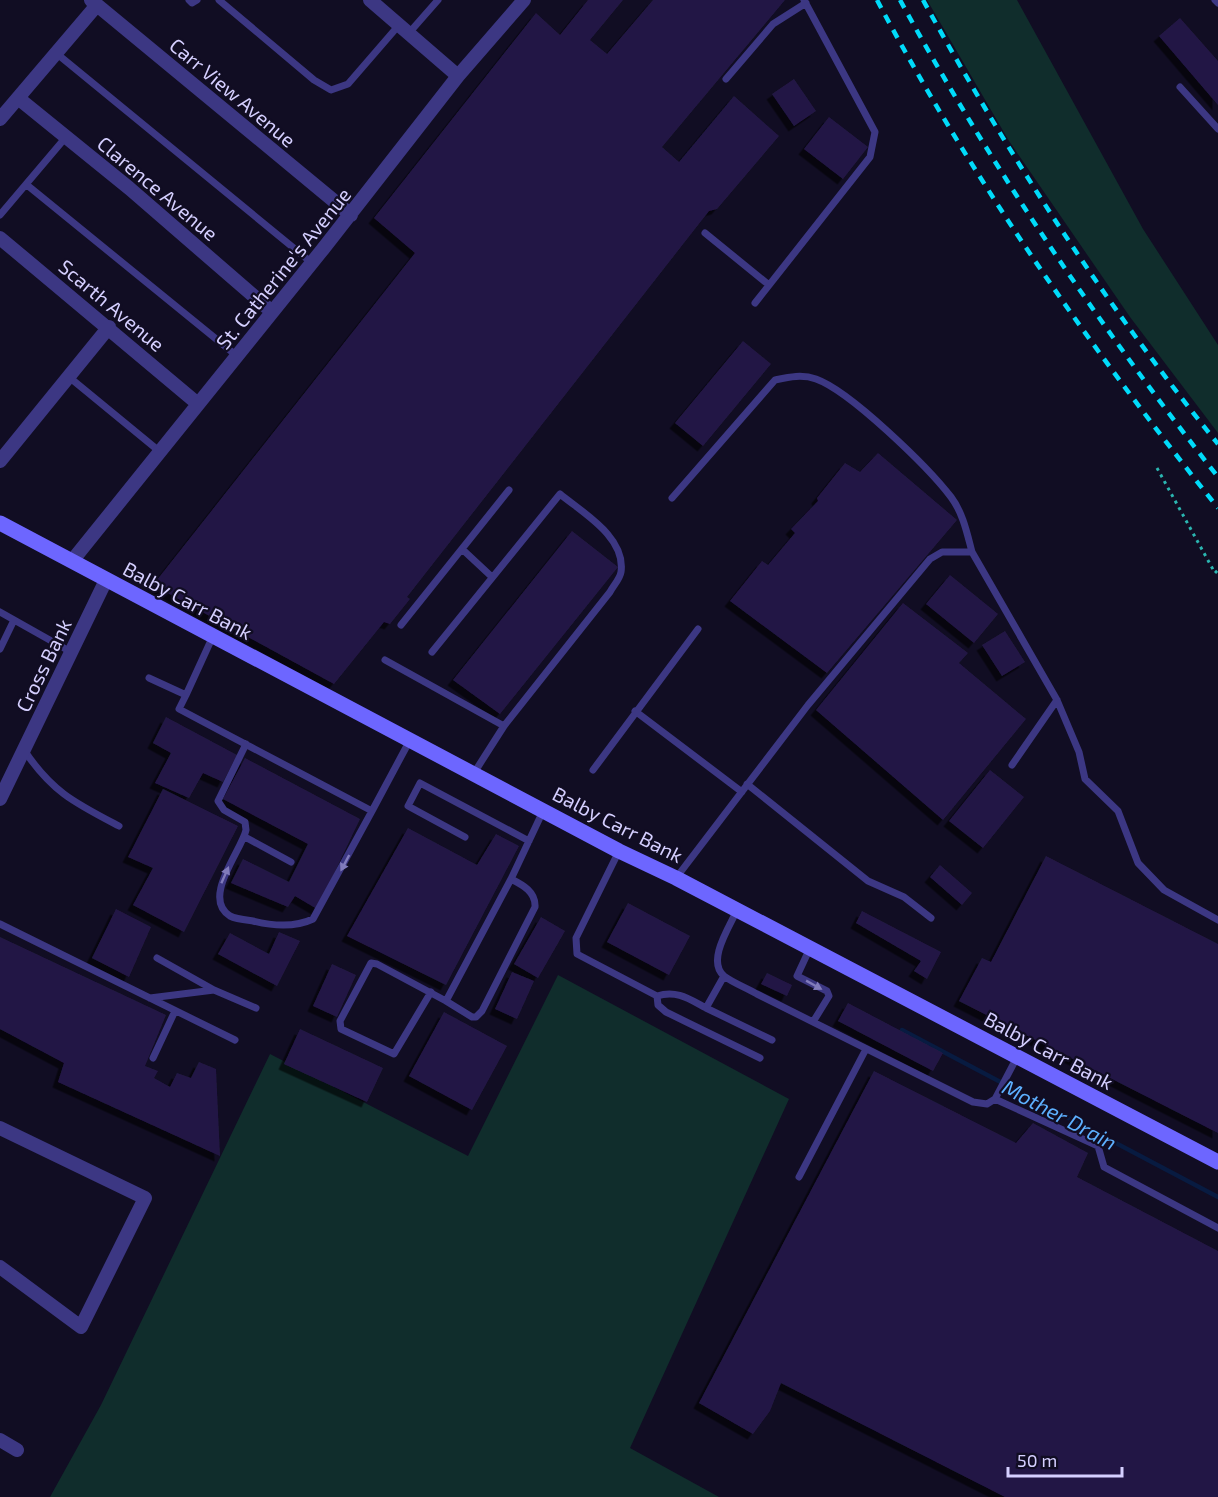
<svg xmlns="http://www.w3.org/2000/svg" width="1218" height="1497" font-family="'Exo 2',sans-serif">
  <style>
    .green { fill: #102d2c }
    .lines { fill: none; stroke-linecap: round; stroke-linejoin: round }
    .stream { stroke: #081b41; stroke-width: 4.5 }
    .building { fill: #231944; filter: url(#shadow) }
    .path { stroke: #2bb6b1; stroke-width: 3; stroke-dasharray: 3 4.5; stroke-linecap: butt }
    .lane { stroke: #3c3783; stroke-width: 7 }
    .street { stroke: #3c3783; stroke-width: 14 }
    .secondary { stroke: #6d66ff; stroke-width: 15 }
    .rail { stroke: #00dbfa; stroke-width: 4.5; stroke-dasharray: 9 8; stroke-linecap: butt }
    .oneway { fill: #817bbb }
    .labels { text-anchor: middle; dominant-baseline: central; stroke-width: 4.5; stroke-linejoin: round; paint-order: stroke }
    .street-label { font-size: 20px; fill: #d5cfff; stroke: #110d23 }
    .water-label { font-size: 21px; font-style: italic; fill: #5db0ff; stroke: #110d23 }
  </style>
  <defs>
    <filter id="shadow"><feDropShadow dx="-5.5" dy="5.5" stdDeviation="0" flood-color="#0009"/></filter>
  </defs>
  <rect width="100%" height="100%" fill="#110d23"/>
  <path class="green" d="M927,0H1017L1143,229L1218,345V433L1130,317L1009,141Z
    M558,975L789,1099L630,1448L719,1497H50L101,1405L270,1054L468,1156Z"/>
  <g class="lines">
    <path class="stream" d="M902,1030L1218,1197"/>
  </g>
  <path class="building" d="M588,0H623L590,40L607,54L653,0H785L662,147L679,162L734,96L779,136L717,209L709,211L407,597L410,599L390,624L384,622L334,684L153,585L415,253L374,218L536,13L560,35Z
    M1180,18L1218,61V105L1159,36Z
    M794,79L816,111L794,126L772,94Z
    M829,117L868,147L843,179L804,149Z
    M743,341L771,364L703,446L675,423Z
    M878,453L957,520L827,673L730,601L762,561L768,565L795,533L791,529L818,501L817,498L845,463L860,472Z
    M572,531L618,567L500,714L453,680Z
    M950,575L998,614L974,643L926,604Z
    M903,603L968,653L959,663L1026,719L943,820L816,710Z
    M1005,631L1025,662L1002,676L982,645Z
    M166,717L237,755L223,782L203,773L189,798L155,783L171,753L153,743Z
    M245,758L360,819L317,909L295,896L288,907L231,883L243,859L289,882L308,844L223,799Z
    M990,770L1024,797L983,848L949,821Z
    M163,789L238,826L184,932L133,905L153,868L128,857Z
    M408,828L477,865L496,834L519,846L446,985L347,936Z
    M1046,856L1218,944V1133L959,1001L982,958L991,962Z
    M940,865L972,893L962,905L930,877Z
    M628,903L690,936L669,975L607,942Z
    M116,909L151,927L129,977L92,958Z
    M862,911L941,952L927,979L914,971L921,961L856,923Z
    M541,917L565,931L538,978L514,964Z
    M279,932L300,941L277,986L218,954L230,933L269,954Z
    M0,937L166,1015L145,1066L158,1071L154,1078L170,1087L177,1073L191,1078L199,1062L216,1069L220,1156L58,1082L64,1063L0,1029Z
    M332,964L356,975L337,1017L313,1006Z
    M512,972L534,981L517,1019L495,1009Z
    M767,973L792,985L787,996L761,984Z
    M848,1003L943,1053L933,1071L838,1021Z
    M444,1012L507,1046L472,1110L409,1076Z
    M300,1029L383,1068L367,1102L284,1064Z
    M874,1071L1016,1143L1033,1123L1088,1153L1077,1177L1218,1251V1497H1005L781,1383L770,1411L753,1434L699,1403Z"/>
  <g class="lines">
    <path class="path" d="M1157,468L1215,573L1218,570"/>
    <path class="lane" d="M189,0L192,3L197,0
      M219,0L314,80L331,90L348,84L399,25
      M1215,0L1218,3
      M409,33L438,0
      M56,53L312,263
      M726,79L773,24L806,3
      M1180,87L1218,129
      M27,185L237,356
      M0,215L66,137
      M705,233L769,285
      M755,303L870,157L875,132L804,0
      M69,377L159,451
      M672,498L775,380C789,377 802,374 816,379C850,391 928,467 951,497C963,513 967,533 972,552L1057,700L1079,752L1085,779L1118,811L1138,863L1164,890L1218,920
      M462,549L492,577
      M0,612L71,652
      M401,625L509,490
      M0,649L14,620
      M432,652L560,494C583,513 626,537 621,572C620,579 613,586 610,592L504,726
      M385,660L504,726L474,773
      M149,678L186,695L213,636
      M186,695L179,709L372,811L410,740
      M635,711L742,792
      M246,744L218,801L224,810L245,822L246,830C242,850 201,898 230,916C236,919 246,920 253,921C273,926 294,928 313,919L372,811
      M24,750C52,792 75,803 119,826
      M1012,765L1057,700
      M593,770L698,629
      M747,784L868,881L904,897L931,918
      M245,837L291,862
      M465,837L408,806L420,783L529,841
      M619,851L576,938L577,954L657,996C677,990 689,999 706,1008
      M676,878L808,705L930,559L942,552H972
      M511,879L544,809
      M737,910C730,926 706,961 724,976C733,983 747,988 757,994L973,1102L987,1104L995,1099L1017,1057
      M0,924L235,1040
      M810,948L797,976L827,991L829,996L813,1022
      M157,958L214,990
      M724,976L706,1008L772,1040
      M431,992L394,1054L341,1029L340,1021L371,963L377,964L446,1001L511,879C523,885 536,892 535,907L482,1011L476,1017H472L446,1001
      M657,996L658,1005L666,1012L760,1058
      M150,998L214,990L256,1008
      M153,1058L175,1011
      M995,1099L1098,1146L1104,1167L1218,1228
      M799,1177L866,1049"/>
    <path class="street" d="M91,0L351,215
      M370,0L458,76
      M18,98L129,188L271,311
      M0,119L97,5
      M0,238L198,404
      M0,461L109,327
      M72,561L323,249L458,76L524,0
      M0,799L106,580
      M0,1128L145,1198L81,1327L0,1267
      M0,1440L17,1450"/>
    <path class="secondary" d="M0,523L619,851L676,878L1218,1162"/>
    <path class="rail" d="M877,0C973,181 1091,349 1218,508
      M900,0C992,168 1100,327 1218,477
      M923,0C1009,156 1106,306 1218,444"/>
  </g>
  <defs><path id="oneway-solid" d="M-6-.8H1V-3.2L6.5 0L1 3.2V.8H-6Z" transform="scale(1.5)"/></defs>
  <g class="oneway">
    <use href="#oneway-solid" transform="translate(345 863) rotate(118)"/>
    <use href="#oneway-solid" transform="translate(225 875) rotate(-66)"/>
    <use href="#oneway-solid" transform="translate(814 985) rotate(29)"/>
  </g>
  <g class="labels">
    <g class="street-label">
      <text transform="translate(233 92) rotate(40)">Carr View Avenue</text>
      <text transform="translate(158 188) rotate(40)">Clarence Avenue</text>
      <text transform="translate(283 268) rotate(-51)">St. Catherine's Avenue</text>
      <text transform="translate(112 305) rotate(40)">Scarth Avenue</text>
      <text transform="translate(188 600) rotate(28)">Balby Carr Bank</text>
      <text transform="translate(43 665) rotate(-64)">Cross Bank</text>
      <text transform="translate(618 824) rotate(27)">Balby Carr Bank</text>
      <text transform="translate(1049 1050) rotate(28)">Balby Carr Bank</text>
    </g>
    <g class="water-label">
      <text transform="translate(1060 1114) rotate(28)">Mother Drain</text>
    </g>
  </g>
  <path d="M1008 1467v9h114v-9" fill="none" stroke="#d5cfff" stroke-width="3"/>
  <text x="1017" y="1467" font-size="18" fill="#d5cfff" stroke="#110d23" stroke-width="4.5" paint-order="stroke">50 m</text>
</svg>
